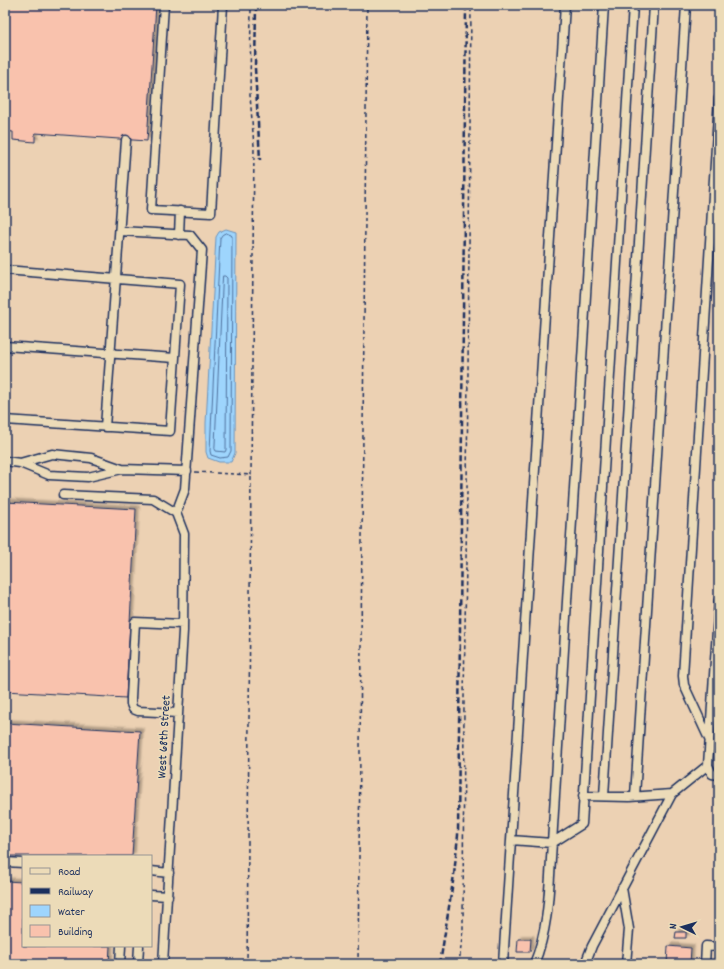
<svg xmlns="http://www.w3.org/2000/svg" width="724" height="969" font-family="Dekko,sans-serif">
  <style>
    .built { fill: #ecd1b3; fill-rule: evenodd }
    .water { fill: #9ed5fd; stroke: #6a93bd }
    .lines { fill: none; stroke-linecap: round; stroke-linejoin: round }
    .shore { stroke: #4f719e; stroke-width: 1 }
    .building { fill: #f9c2ad; stroke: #1b2f5e; filter: url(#shadow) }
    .minor-casing { stroke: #1b2f5e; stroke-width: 11 }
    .path { stroke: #1b2f5e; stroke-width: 1.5; stroke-dasharray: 4 3; stroke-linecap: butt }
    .minor { stroke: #ecdbb8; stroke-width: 8 }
    .rail { stroke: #1b2f5e; stroke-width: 2.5; stroke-dasharray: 6 3; stroke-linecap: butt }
    .labels { text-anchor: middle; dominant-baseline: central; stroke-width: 3; stroke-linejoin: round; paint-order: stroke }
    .street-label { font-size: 13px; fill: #1b2f5e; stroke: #ecdbb8 }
  </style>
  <defs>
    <filter id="shadow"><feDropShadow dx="3" dy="-3" stdDeviation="1" flood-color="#0004"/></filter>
  </defs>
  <rect width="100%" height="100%" fill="#ecdbb8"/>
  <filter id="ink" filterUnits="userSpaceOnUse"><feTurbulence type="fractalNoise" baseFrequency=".025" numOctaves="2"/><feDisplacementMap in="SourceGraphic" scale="8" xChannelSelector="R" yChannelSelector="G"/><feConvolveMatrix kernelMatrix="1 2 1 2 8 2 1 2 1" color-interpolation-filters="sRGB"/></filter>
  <g filter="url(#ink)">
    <path class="built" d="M5,5H719V964H5ZM23,856H151V946H23Z"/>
    <path class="water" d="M226,229L236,232L235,453L231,462H219L208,458L206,452V423L216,237L219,232Z"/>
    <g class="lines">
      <path class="shore" d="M226,233L231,235L232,236L231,451L228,457L220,458L211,455L210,451L220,238L222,235Z
        M223,276H225L227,278L226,450L225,452L216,451L215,449Z"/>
    </g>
    <path class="building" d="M5,5H156L147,141L35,133V142L13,140V132L5,131Z
      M5,502L136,509L126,698L5,691Z
      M5,723L140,731L132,856H5Z
      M5,881L23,882V946H110L109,964H5Z
      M676,932H686V938H675Z
      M518,939H531L530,952H517Z
      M668,946L691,948L690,964H667Z"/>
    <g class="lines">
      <g class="minor-casing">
        <path id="minor" d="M164,5L151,210L211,213L223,5
          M120,231L190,235L202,250L185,489L176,513
          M179,235L180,211
          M5,270L180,284L170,431L5,420
          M5,346L175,358
          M105,427L126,140
          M52,454L91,458L122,469L88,477L49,475L20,463Z
          M5,461L20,463
          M122,469L187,471
          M63,495L153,499L176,513
          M719,600L708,765L712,774L719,775
          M178,713L138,711L133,709L131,704V698L135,622L183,624
          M709,739L684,685L683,676L719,98
          M583,796L629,797L672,794
          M604,796L654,5
          M635,796L686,5
          M511,840L552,843L582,824L633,5
          M5,862L23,863
          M151,871L169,873
          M622,888L629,929L626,964
          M151,895L168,896
          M120,964L121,946
          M138,964L139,946
          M163,964L183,631L184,534L176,513
          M503,964L565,5
          M534,964C550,926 549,883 552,843L604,5
          M585,964L592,946L672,794L708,765
          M705,964L706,946L719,947"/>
      </g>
      <path class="path" d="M195,472L251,475L254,146L250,95L251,5
        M247,964L251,476
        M358,964L367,5
        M459,964L463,929L464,698L467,491L471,5"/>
      <use href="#minor" class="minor"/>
      <path class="rail" d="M256,5L255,68L260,160
        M440,964L454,875L458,835L466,5"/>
    </g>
  </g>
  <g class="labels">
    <g class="street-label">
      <text transform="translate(165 737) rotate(-87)">West 68th Street</text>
    </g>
  </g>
  <rect width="724" height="969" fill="none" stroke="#ecdbb8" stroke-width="20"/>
  <rect x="10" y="10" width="704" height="949" fill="none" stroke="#1b2f5e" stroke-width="1.5" filter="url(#ink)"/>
  <rect x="22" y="855" width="130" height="92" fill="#ecdbb8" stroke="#989694"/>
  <rect x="30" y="868" width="20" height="6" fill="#ecdbb8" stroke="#989694"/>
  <text x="58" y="875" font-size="12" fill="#1b2f5e">Road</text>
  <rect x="30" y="888" width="20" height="6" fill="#1b2f5e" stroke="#989694"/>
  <text x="58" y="895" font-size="12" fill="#1b2f5e">Railway</text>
  <rect x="30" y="905" width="20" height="12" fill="#9ed5fd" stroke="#989694"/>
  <text x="58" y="915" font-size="12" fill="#1b2f5e">Water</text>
  <rect x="30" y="925" width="20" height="12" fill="#f9c2ad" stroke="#989694"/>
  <text x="58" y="935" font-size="12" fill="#1b2f5e">Building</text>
  <g transform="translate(682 927) rotate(275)" stroke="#ecdbb8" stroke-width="3" paint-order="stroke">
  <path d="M0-3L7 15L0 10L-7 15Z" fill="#1b2f5e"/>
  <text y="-6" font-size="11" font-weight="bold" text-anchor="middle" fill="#1b2f5e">N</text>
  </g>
</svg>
